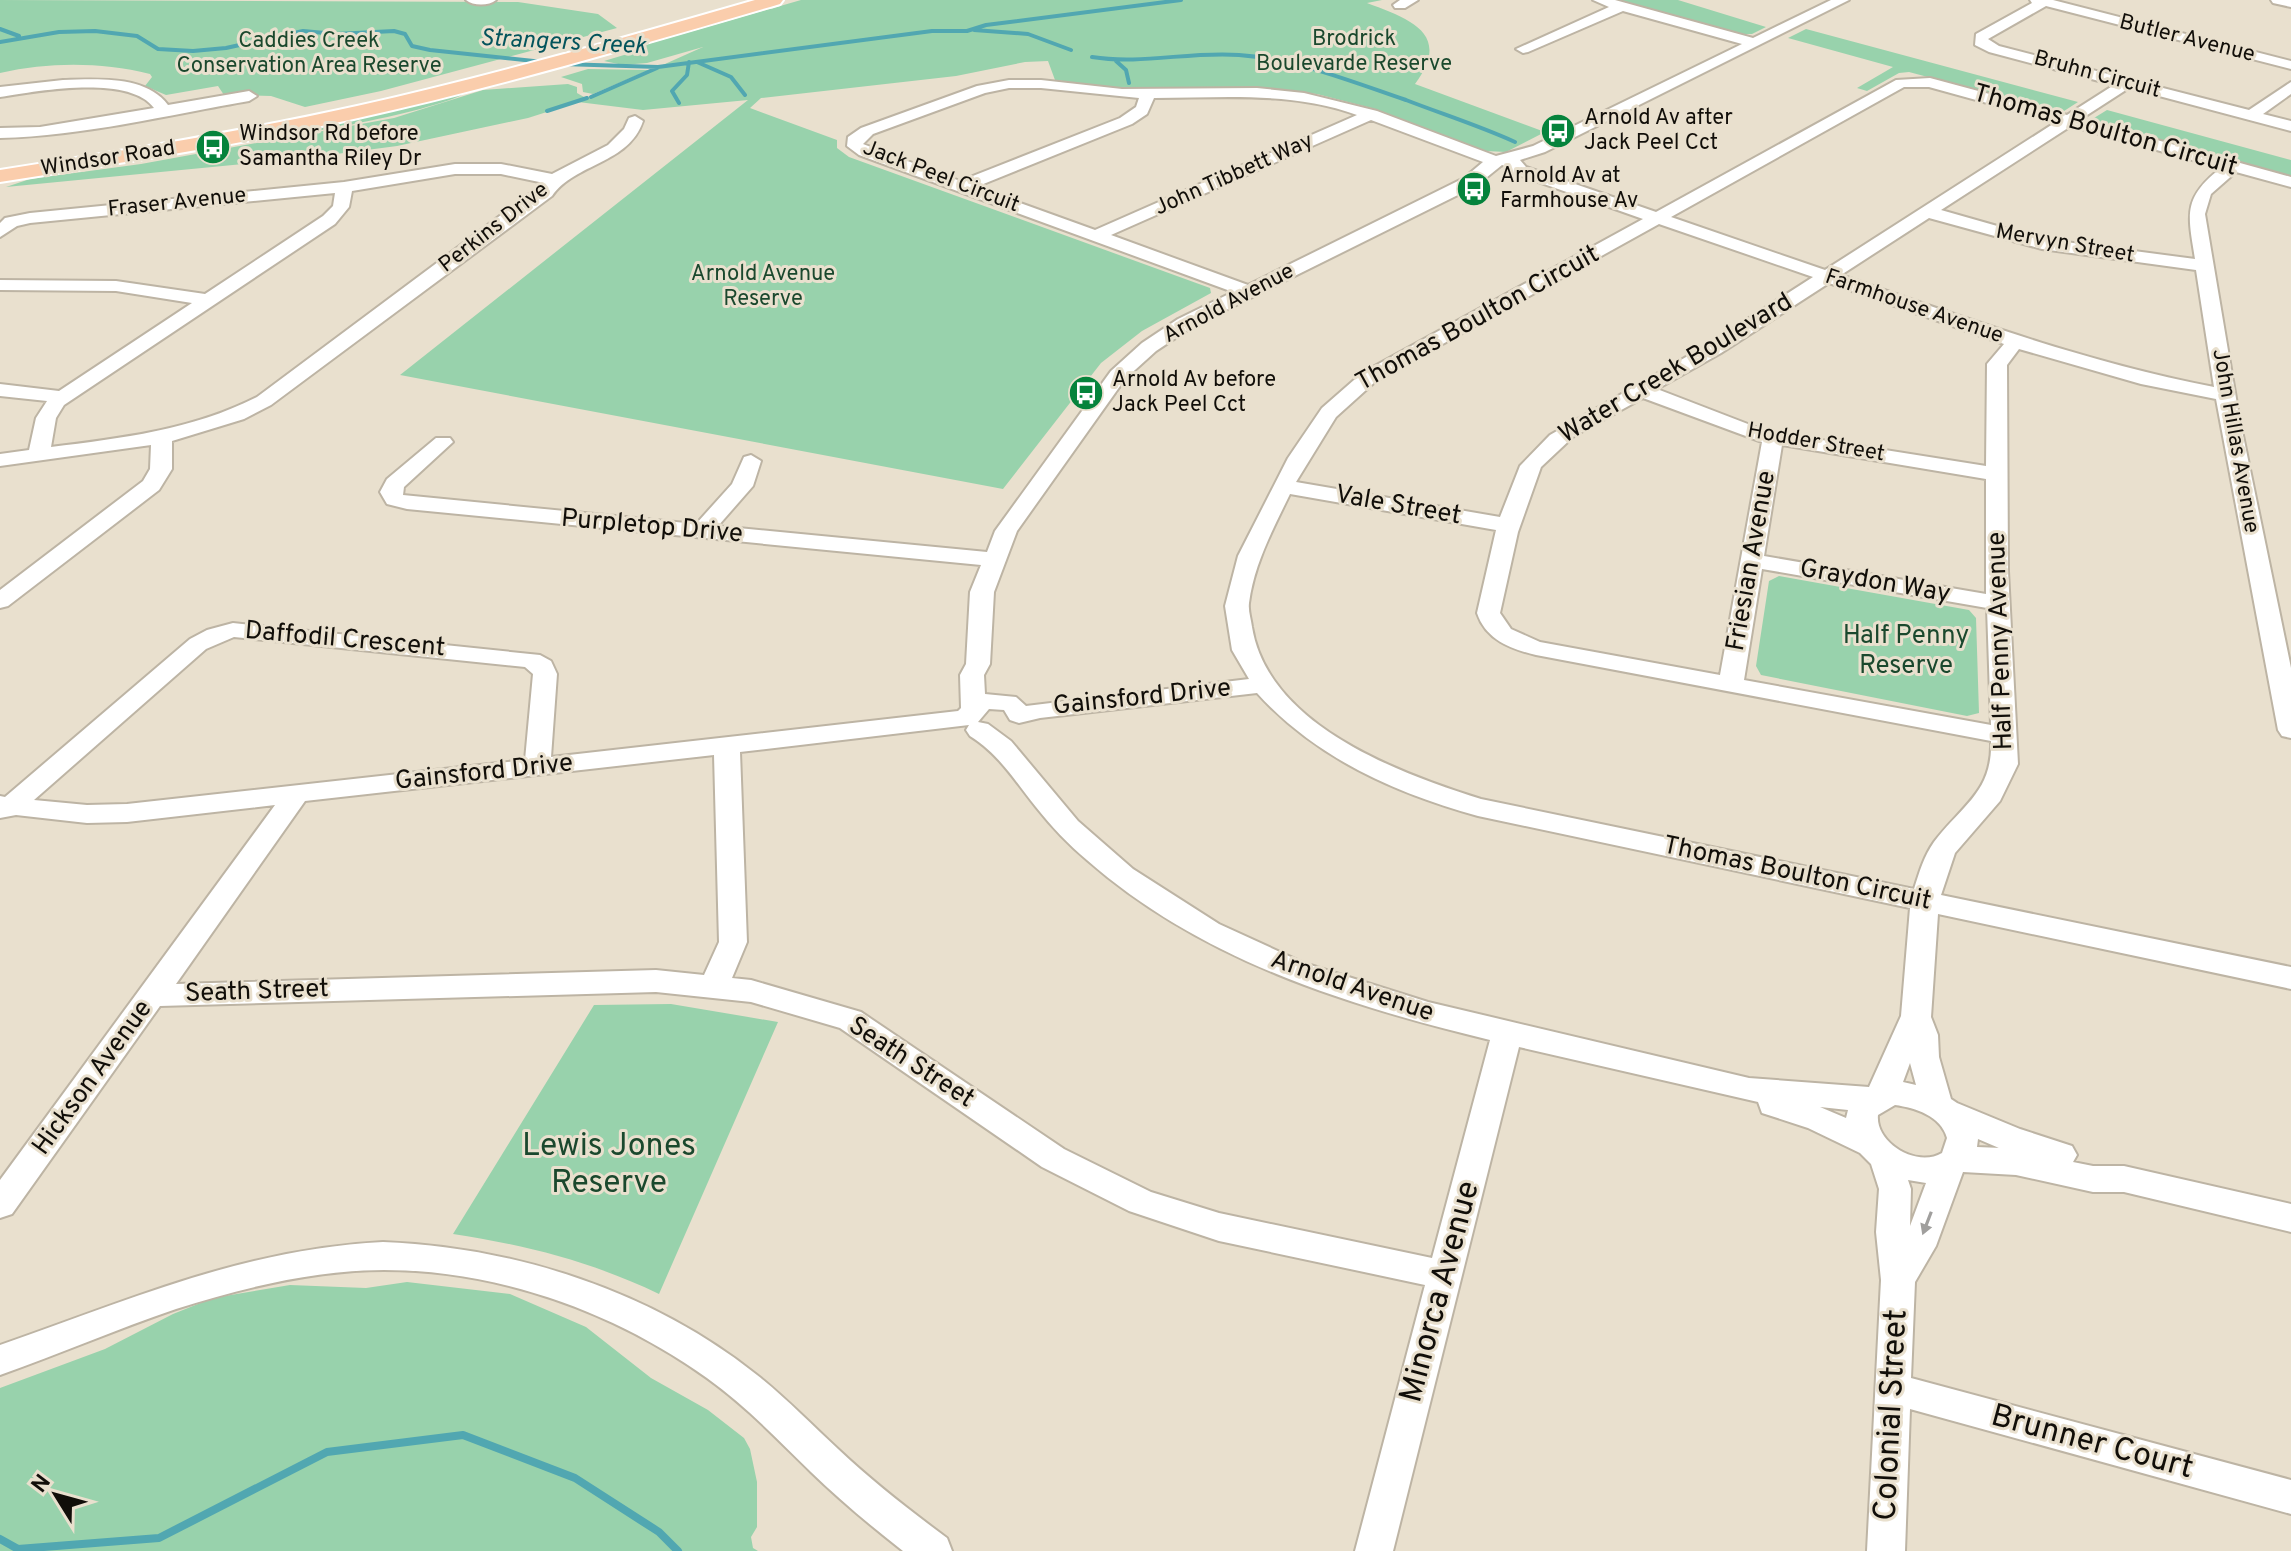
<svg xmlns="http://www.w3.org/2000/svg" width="2291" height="1551" font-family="Overpass,sans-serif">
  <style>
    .green { fill: #98d2ac }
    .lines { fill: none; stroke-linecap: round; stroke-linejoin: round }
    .stream-far1 { stroke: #51a7b1; stroke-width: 4 }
    .stream { stroke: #51a7b1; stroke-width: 8 }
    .minor-casing { stroke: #bdb4a4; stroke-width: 4 }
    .major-casing { stroke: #fff; stroke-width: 4 }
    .minor { fill: #fff; fill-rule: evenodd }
    .major { fill: #facdac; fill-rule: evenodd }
    .oneway { fill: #a09f9d }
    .labels { text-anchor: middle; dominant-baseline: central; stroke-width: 6; stroke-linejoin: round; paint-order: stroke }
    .far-park-label { font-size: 22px; fill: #1a482d; stroke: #e9e0ce }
    .far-street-label { font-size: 22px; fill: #110e09; stroke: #e9e0ce }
    .far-poi-label { font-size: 22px; fill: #110e09; stroke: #e9e0ce; text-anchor: start }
    .far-water-label { font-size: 24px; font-style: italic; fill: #04545c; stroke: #e9e0ce }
    .street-label { font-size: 26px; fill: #110e09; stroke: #e9e0ce }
    .park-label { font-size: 26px; fill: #1a482d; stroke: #e9e0ce }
    .near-park-label { font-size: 32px; fill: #1a482d; stroke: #e9e0ce }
    .near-street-label { font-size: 32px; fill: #110e09; stroke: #e9e0ce }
  </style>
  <rect width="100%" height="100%" fill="#e9e0ce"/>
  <path class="green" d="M0,0L518,2L598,14L617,28L381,91L305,107L271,96L242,95L226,98L218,86L166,95L145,86L152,77L150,74C100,62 50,62 0,73Z
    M801,0H1382L1367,3C1409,19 1453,33 1415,84L1545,132L1506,152L1486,151L1375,109L1317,94L1241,87L1126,89L1055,80L1048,61L1025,62L956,76L761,98L750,108L837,140V148L849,157L1210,288L1211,293L1142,331L1101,363L1003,489L400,375L748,100L643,110L578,102L528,118L397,146L306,158L6,187L30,179L141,164L394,118L483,90L568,84L577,87V93L584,97L582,101L703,47L647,63L623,65L604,61L634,52L637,47Z
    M1619,0H1678L1766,27L1752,34H1741Z
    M1806,29L2078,102L2064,111H2056L1909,72L1899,73L1867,91L1857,88L1893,67L1788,38Z
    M588,69L649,70L593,94L583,92L582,84L561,77Z
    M471,89C452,109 283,139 251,140Z
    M2107,110L2291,160V177L2095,121L2094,118Z
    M1779,576L1969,610L1976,618L1979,713L1967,716L1761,675L1756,666L1769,581Z
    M671,1004L778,1022L659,1294C593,1262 525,1245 453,1234L594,1005Z
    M407,1282L510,1294L586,1327L651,1378L708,1410L744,1438L750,1449L757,1482V1527L751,1537L753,1548L758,1551H0V1388L105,1349L173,1314L213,1298L290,1285L366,1288Z"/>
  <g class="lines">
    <path class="stream-far1" d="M0,29L19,36
      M974,30L1028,34L1071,50
      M0,42L59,32L95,31L137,36L158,49L193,51L226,48L303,31L336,34L394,31L405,34L412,46L430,50L543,62
      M1092,57C1142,65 1190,51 1239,55C1296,59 1353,82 1406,100C1442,114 1480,126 1515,142
      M1116,61L1126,70L1129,83
      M697,62L731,77L745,95
      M562,64L658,67L932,31H967L986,25L1181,0
      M591,97L657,68
      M679,103L672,91L687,75L689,62
      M547,111L587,98"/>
    <path class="stream" d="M0,1539L18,1549L159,1538L327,1452L463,1435L575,1478L659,1532L678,1551"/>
    <g class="minor-casing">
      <path id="minor" d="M466,0H496C489,6 473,6 466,0Z
        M1400,0H1418L1405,8H1395L1393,5Z
        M1593,0H1615L1753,38L1831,0H1849L1545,152L1520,160L1526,167L1656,212L1896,80L1930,78L2067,115L2114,85L1989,52L1975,45L1976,34L2032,3L2030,0H2053L2291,61V69L2046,6L1988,39L1999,46L2249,110L2291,82V94L2263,114L2291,121V131L2129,88L2081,119L2291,177V187L2236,172L2211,194L2205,214L2239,416L2291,668V738L2282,736L2278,730L2216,399L2141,384L2019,349L2007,365L2008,571L2018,764L2000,801L1955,853L1941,895L2291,967V989L1938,914L1931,1017L1938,1035L1939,1057L1951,1099L1957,1103L2020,1129L2072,1146L2077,1155L2073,1162L2093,1166H2124L2291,1204V1232L2124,1192H2093L2016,1175L1963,1172L1936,1246L1915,1282L1911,1378L2291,1480V1514L1910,1409L1905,1551H1867L1881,1280L1876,1232L1879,1189L1871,1164L1860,1153L1808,1128L1762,1113L1758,1102L1519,1047L1393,1551H1355L1425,1285L1219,1241L1129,1211L1042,1167L840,1028L751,1002L656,992L160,1006L12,1214L0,1218V1180L275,805L127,822L87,823L16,815L0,818V796L5,797L190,639L207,630L233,623L540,655L551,661L557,674L551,757L958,711L961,708L960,675L966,664L970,592L981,565L407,509L387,504L380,492L387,479L436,438H450L453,442L404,487L403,495L696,524L732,484L744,457L751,455L761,461L753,486L718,526L987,552L995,531L1111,371L1142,343L1178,319L1233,292L859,155L847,146L848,137L861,128L977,86L1009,80H1041L1122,89L1257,88L1304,93L1377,111L1496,156L1533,146L1742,44L1623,11L1528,52L1523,53L1516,49L1609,7ZM1904,87H1929L2056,122L1825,270L1671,217ZM1009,88H1041L1139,98L1136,107L1120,118L960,181L863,144L873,134L985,93ZM1154,98C1221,98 1293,91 1357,115L1095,230L976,187L1132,124L1147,114ZM1371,120L1483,162L1464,178L1248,285L1111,235ZM2071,126L2221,168C2182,198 2188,215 2195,259L2043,239L1941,210ZM1502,165L1509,167L1510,172L1643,219L1362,373L1322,408L1288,458L1238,556L1225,606L1232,650L1249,679L1026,706L1016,697L985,694L984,675L990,664L994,592L1017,531L1125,379L1156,351L1192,327L1476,186ZM1929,218L2042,249L2196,270L2214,387C2086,362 1965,318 1841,275ZM1659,224L1813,277L1707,345L1550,435L1520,466L1500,517L1296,482L1336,417L1376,381ZM1829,283L2004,344L1987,364L1986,466L1766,431L1657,389L1721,353ZM1643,398L1762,442L1720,675L1540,642L1511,629L1500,613L1518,532L1541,467L1574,436ZM1782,445L1986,479V594L1764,556ZM1290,494L1496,530L1477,613C1486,640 1511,649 1536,655L1991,741C1993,792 1961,806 1934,842C1924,856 1919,873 1914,889L1481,799C1398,773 1268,725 1252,627C1251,619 1248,611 1249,603C1254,564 1273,529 1290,494ZM1762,569L1987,608L1991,725L1744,680ZM234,637L525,667L533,674L525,760L127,804L87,805L34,800L206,649ZM1257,693C1316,758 1395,793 1478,816L1910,908L1901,1016L1869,1087L1749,1078L1428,1002L1304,963L1219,924L1133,869L1078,821L1011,741L988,724L978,722L989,709L1004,710L1010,720L1019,723L1040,718ZM969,725L966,730L970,736C999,754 1015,781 1036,807C1051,826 1068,844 1087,860C1201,960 1346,1005 1490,1040L1432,1258L1219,1213L1151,1192L1064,1149L861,1012L751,980L732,978L747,942L740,752ZM714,755L719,942L704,975L656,970L176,984L305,801ZM1910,1063L1916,1085L1903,1082ZM1895,1105C1916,1108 1941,1116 1947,1138L1942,1153C1917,1168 1875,1143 1878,1115ZM1820,1107L1848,1110L1846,1118ZM1978,1139L1999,1148H2001L1977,1147ZM1908,1180L1926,1183L1910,1226L1911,1189Z
        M2271,0H2291V7L2273,3Z
        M63,80C97,79 146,75 168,105L249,91L257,96L249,101C167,115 84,136 0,138V128L40,127L154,108C130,74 36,91 0,97V87Z
        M635,116L643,121C629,164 575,163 552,196L271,405L244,419L172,441V469L159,490L8,606L0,608V590L143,481L150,469L151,445L0,466V454L29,450L36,418L47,401L0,396V384L59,391L192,303L116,291L0,290V280L116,281L205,294L323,216L333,206L335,193L30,223L17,226L0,237V223L5,218L30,213L344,182L455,164H501L552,174L608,145L624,129L629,118ZM455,174H501L544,183L257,397C192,430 123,438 51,447L56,418L64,405L335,224L349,207L352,191Z
        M383,1242C515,1247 652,1291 757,1375C786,1398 811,1424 838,1449C872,1481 909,1510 947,1538L952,1551H903C871,1526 840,1500 811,1472C777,1439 745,1405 707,1378C615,1312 499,1270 384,1270C315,1270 242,1288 176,1309C117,1329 59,1354 0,1375V1345C130,1300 243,1249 383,1242Z"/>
    </g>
    <g class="major-casing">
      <path id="major" d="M755,0H783L780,4C640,45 501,86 358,118C240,145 120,163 0,182V170C120,151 239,132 357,106C491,76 623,38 755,0Z"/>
    </g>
    <use href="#minor" class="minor"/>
    <use href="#major" class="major"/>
  </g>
  <defs><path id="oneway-solid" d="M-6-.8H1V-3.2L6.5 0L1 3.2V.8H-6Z" transform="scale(2)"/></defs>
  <use class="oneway" href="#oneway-solid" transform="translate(1927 1223) rotate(111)"/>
  <defs>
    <g id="bus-disc" transform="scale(1.8)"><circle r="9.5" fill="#05833c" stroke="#e9e0ce"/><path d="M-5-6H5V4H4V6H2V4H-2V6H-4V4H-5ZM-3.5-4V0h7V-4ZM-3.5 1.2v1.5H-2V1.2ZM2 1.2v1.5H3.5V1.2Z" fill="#fff"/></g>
  </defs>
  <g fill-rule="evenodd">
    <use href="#bus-disc" x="1558" y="131"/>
    <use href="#bus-disc" x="213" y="147"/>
    <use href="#bus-disc" x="1474" y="189"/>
    <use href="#bus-disc" x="1086" y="393"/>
  </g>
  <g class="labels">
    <g class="far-park-label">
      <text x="1354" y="39">Brodrick<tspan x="1354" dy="25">Boulevarde Reserve</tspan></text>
      <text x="309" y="41">Caddies Creek<tspan x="309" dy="25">Conservation Area Reserve</tspan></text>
      <text x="763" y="274">Arnold Avenue<tspan x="763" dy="25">Reserve</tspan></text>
    </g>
    <g class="far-street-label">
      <text transform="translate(2187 39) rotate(14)">Butler Avenue</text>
      <text transform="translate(2097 75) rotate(15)">Bruhn Circuit</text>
      <text transform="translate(108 159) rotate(-9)">Windsor Road</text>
      <text transform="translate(1234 175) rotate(-24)">John Tibbett Way</text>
      <text transform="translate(941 177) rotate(21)">Jack Peel Circuit</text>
      <text transform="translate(177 203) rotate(-6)">Fraser Avenue</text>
      <text transform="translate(494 228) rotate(-38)">Perkins Drive</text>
      <text transform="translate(2065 244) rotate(10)">Mervyn Street</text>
      <text transform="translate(1229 304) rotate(-28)">Arnold Avenue</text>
      <text transform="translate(1914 307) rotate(19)">Farmhouse Avenue</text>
      <text transform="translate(2235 441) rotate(80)">John Hillas Avenue</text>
      <text transform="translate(1816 443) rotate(10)">Hodder Street</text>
    </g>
    <g class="far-poi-label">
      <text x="1584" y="118">Arnold Av after<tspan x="1584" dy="25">Jack Peel Cct</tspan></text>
      <text x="239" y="134">Windsor Rd before<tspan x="239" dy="25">Samantha Riley Dr</tspan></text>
      <text x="1500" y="176">Arnold Av at<tspan x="1500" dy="25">Farmhouse Av</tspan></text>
      <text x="1112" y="380">Arnold Av before<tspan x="1112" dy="25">Jack Peel Cct</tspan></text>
    </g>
    <g class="far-water-label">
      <text transform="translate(563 43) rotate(3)">Strangers Creek</text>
    </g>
    <g class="street-label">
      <text transform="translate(2105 131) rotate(16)">Thomas Boulton Circuit</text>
      <text transform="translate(1478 319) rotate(-29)">Thomas Boulton Circuit</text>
      <text transform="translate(1676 369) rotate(-31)">Water Creek Boulevard</text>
      <text transform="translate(1398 506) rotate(10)">Vale Street</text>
      <text transform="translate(652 527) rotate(5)">Purpletop Drive</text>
      <text transform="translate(1752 561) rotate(-80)">Friesian Avenue</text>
      <text transform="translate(1875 582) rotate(10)">Graydon Way</text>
      <text transform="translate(345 640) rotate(5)">Daffodil Crescent</text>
      <text transform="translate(2001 641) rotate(-92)">Half Penny Avenue</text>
      <text transform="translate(1142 698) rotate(-6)">Gainsford Drive</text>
      <text transform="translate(484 773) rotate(-6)">Gainsford Drive</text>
      <text transform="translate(1797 874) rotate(12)">Thomas Boulton Circuit</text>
      <text transform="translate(1352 987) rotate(19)">Arnold Avenue</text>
      <text transform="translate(257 992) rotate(-2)">Seath Street</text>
      <text transform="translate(911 1063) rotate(33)">Seath Street</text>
      <text transform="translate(93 1078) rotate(-54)">Hickson Avenue</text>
    </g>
    <g class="park-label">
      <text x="1906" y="636">Half Penny<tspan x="1906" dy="30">Reserve</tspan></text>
    </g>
    <g class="near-park-label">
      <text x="609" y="1147">Lewis Jones<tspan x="609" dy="37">Reserve</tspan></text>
    </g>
    <g class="near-street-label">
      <text transform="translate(1441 1292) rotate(-75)">Minorca Avenue</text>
      <text transform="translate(1892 1415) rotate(-87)">Colonial Street</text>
      <text transform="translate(2092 1443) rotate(15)">Brunner Court</text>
    </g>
  </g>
  <g transform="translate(56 1495) rotate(307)" stroke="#e9e0ce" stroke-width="6" paint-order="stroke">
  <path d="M0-6L14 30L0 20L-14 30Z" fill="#110e09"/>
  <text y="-12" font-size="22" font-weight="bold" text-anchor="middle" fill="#110e09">N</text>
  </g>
</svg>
